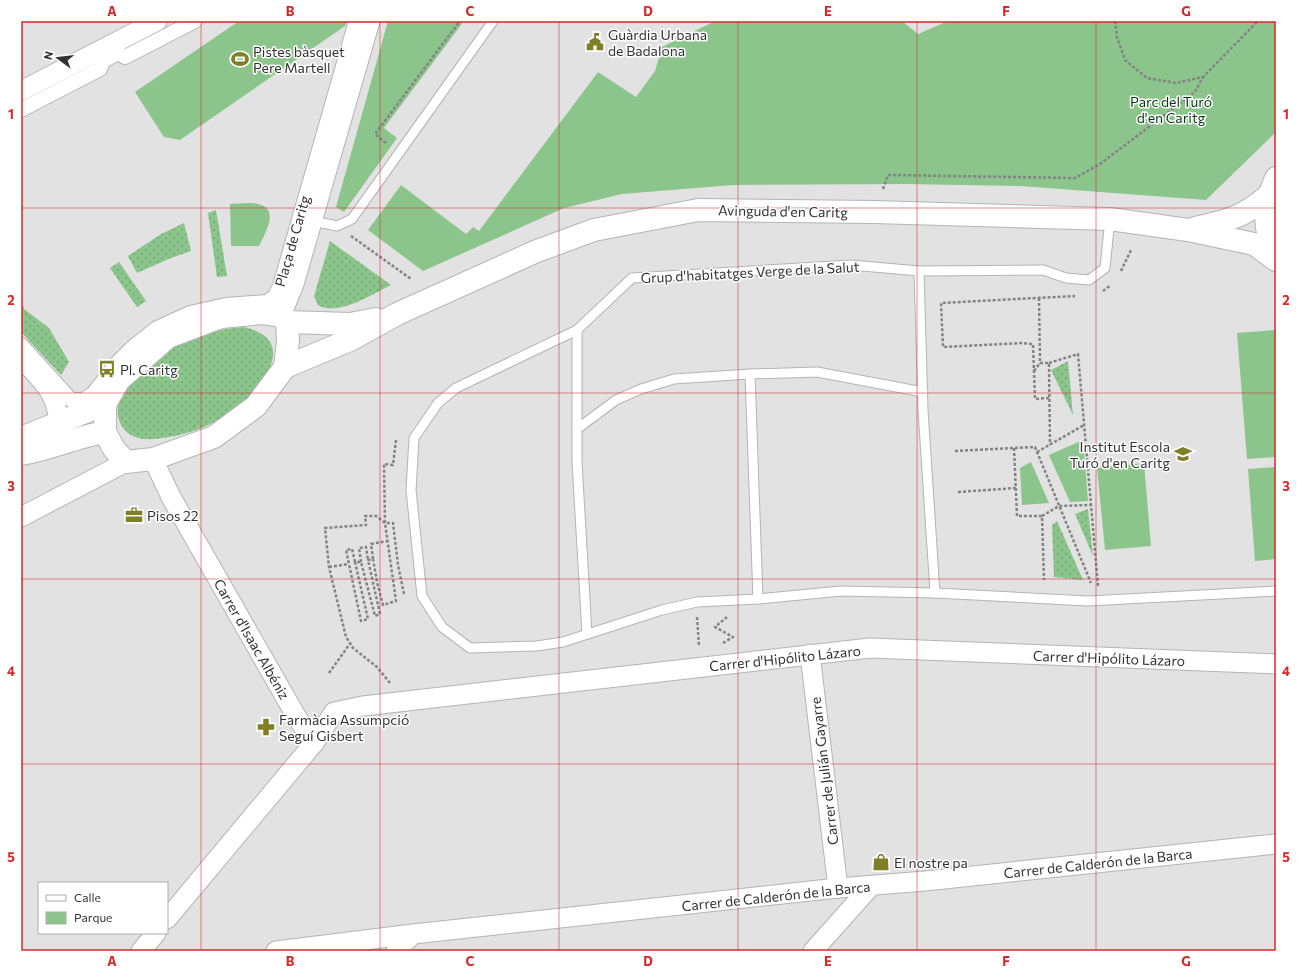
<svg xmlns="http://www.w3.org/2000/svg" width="1297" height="972" font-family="Commissioner,sans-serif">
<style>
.grass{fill:url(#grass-dots)}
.park{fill:#8bc58b}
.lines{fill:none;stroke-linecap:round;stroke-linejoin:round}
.service-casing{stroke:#b4b4b5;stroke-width:11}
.pedestrian-casing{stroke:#b4b4b5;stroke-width:16}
.minor-casing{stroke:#b4b4b5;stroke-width:21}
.tertiary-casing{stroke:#b4b4b5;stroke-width:24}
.path{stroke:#838383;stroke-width:2.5;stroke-dasharray:3 2;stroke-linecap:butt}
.service{stroke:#fff;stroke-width:9}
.pedestrian{stroke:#fff;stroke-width:14}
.minor{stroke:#fff;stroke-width:19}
.tertiary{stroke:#fff;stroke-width:22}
.grid{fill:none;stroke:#d62828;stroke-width:1;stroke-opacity:0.55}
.labels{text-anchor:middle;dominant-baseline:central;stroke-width:3;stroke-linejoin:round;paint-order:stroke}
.poi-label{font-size:14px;fill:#323232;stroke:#fff;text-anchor:start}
.park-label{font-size:14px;fill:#043a0b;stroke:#fff}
.street-label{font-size:14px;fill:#323232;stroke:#fff}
.neatline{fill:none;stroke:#d62828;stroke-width:1.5}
.grid-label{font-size:13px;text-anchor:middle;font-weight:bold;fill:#d62828}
</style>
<defs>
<pattern id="grass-dots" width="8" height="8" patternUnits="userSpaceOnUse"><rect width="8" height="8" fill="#8bc58b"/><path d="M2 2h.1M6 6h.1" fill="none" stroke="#72a172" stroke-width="1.8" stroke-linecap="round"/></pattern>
</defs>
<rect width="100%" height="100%" fill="#e2e2e3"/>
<g class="grass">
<polygon points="216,210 227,276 217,277 208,213"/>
<polygon points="184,223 191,251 171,258 137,273 128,256 161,234"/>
<path d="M 330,241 L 391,285 C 373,294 337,317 318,305 L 314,296 Z"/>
<polygon points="119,262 146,301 137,307 110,268"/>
<polygon points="24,306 24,309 49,328 69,362 61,375 21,332 21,309"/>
<path d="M 244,327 C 307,342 253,399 223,417 C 207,427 188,434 169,437 C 153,440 135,442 124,429 C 100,400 150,361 172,347 C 189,336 225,328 244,327 Z"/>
<polygon points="1068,361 1073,415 1051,370"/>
<polygon points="1088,509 1093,556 1075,514"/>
<polygon points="1057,521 1083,580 1054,577 1052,525"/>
</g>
<g class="park">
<polygon points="239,21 347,21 345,26 180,140 164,137 135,92"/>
<polygon points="388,21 464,21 384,128 397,138 344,212 336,207"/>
<polygon points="715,21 902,21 918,34 948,21 1276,21 1276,132 1206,200 1021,186 905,184 733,185 622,194 564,208 423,271 368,230 401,185 466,234 473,227 479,231 598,72 636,97 655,71 662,47"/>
<path d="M 249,203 C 282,204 268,228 259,246 L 231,246 L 230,204 Z"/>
<polygon points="1276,330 1276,457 1247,459 1237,333"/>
<polygon points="1083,440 1088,501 1070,502 1049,455"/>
<polygon points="1031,462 1049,503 1022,505 1020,468"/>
<polygon points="1144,463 1151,546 1105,550 1097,468"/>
<polygon points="1276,467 1276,559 1255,561 1248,469"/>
</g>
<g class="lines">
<g class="service-casing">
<g id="service">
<polyline points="1110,219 1105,268 1089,280 1066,278 1043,270 919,271 851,265 632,278 577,330 456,388 438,403 414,438 411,490 422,596 442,627 470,648 537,646 563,642 662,610 697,602 758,599 841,591 935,593 1088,601 1276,591"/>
<polyline points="313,221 337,226 352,219 493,21"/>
<polyline points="919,271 923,410 935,593"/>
<polyline points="577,330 577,462 587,634"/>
<polyline points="750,374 758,599"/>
<polyline points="577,429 616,400 641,389 674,379 750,374 817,372 923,392"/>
</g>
</g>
<g class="pedestrian-casing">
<g id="pedestrian">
<polyline points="21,110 100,69 103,61 118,53 125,57 195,21"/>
<polyline points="21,345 71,400 83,400 93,394 117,363 133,347 157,328 190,313 226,305 267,302 275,296 280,286 356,21"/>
</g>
</g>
<g class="minor-casing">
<g id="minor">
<polyline points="21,91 157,21"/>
<polyline points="281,316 294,284 370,21"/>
<path d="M 21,358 C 41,380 56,391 59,422"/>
<polyline points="153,459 171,497 296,716 314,743"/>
<polyline points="21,517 126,462"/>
<polyline points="810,654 838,888"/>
<polyline points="167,919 314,743 334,712 363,706 870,648 1276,664"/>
<polyline points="141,951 156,933"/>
<polyline points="276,951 413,934 838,888 925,881 1276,844"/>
<polyline points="396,951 413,934"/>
<polyline points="813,951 871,886"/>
</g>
</g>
<g class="tertiary-casing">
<g id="tertiary">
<path d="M 1276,178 C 1263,207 1263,228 1276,257"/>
<path d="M 1195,228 C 1227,221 1244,217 1269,195"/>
<polygon points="262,313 281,316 287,322 288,341 285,367 256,406 214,437 153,459 126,462 114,449 105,432 105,404 119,380 168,337 221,317"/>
<polyline points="287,322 350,324 376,319"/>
<polyline points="285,367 350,340 397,314 537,251 594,230 698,210 874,212 1110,219 1188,230 1254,244 1276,260"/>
<polyline points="21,438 105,404"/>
<path d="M 21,454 C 50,449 76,437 105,432"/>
</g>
</g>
<g class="path">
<polyline points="1115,21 1117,37 1125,60 1147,78 1176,83 1203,77 1258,21"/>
<polyline points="386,143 375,134 460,21"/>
<polyline points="883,189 888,175 1075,178 1100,164 1195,92 1203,77"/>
<polyline points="351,236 411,279"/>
<polyline points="1121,271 1131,250"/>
<polyline points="1103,291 1111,285"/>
<polyline points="1039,298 1040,363 1049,363 1050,445"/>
<polyline points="1049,363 1078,354 1098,586"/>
<polyline points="1034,371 1040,363"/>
<polyline points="1049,398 1035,399 1033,344 1022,343 943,347 941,303 1075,296"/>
<polyline points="1014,448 1017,516 1042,516 1044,580"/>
<polyline points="955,451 1035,447 1091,583"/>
<polyline points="1037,452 1084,425"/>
<polyline points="958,492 1016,488"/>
<polyline points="1042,516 1059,506 1091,505"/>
<polyline points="373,559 371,544 387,541"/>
<polyline points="355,562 352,549 346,550 361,621 368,619 355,562 361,562 375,616 380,614 368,560 373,559 377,582 383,605 396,601 385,523 384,464 393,465 396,440"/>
<polyline points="361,562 359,548 366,547 368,560"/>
<polyline points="329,567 348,564"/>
<polyline points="697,617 699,646"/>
<polyline points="723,643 733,637 715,627 727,617"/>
<polyline points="329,673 349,645"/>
<polyline points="390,683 377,667 353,648 346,637 329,567 325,528 366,525 365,516 376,516 385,523 393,523 398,565 404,594"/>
</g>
<use href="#service" class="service"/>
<use href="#pedestrian" class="pedestrian"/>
<use href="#minor" class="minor"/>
<use href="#tertiary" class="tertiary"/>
</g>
<path class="grid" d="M 201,21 L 201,951M 380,21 L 380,951M 559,21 L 559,951M 738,21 L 738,951M 917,21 L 917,951M 1096,21 L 1096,951M 21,208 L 1276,208M 21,393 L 1276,393M 21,579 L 1276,579M 21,764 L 1276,764"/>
<defs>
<g id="civic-bare" transform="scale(1.38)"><path d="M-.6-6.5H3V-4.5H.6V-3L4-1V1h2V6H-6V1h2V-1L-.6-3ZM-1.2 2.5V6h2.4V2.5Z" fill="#807e26" stroke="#fff" stroke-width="2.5" paint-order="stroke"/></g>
<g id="stadium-bare" transform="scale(1.38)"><path d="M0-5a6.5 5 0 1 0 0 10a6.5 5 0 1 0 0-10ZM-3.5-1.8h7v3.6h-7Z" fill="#807e26" stroke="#fff" stroke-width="2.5" paint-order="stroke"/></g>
<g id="bus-bare" transform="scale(1.38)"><path d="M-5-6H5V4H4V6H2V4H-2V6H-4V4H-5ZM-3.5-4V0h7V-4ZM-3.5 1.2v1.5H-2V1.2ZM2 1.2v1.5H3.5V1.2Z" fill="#807e26" stroke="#fff" stroke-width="2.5" paint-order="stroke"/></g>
<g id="school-bare" transform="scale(1.38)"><path d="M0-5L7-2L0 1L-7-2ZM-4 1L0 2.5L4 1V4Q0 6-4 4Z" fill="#807e26" stroke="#fff" stroke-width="2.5" paint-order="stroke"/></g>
<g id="office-bare" transform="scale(1.38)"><path d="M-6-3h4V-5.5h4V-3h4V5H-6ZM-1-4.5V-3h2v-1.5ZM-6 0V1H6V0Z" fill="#807e26" stroke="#fff" stroke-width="2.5" paint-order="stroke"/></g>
<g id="pharmacy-bare" transform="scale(1.38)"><path d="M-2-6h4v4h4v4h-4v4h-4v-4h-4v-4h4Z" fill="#807e26" stroke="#fff" stroke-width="2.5" paint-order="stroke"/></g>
<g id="shop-bare" transform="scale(1.38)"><path d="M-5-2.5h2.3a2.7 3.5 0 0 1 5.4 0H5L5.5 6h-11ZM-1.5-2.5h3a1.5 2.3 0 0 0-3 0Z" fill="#807e26" stroke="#fff" stroke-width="2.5" paint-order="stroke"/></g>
</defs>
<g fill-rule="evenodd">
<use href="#civic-bare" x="595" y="42"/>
<use href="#stadium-bare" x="240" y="59"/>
<use href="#bus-bare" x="107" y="369"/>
<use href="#school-bare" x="1183" y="454"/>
<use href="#office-bare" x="134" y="515"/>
<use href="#pharmacy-bare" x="266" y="727"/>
<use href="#shop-bare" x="881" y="862"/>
</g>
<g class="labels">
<g class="poi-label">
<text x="608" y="34">Guàrdia Urbana<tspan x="608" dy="16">de Badalona</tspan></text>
<text x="253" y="51">Pistes bàsquet<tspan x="253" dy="16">Pere Martell</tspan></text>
<text x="120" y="369">Pl. Caritg</text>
<text x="1170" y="446" text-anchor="end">Institut Escola<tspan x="1170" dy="16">Turó d'en Caritg</tspan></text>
<text x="147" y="515">Pisos 22</text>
<text x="279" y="719">Farmàcia Assumpció<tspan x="279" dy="16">Seguí Gisbert</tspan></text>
<text x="894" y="862">El nostre pa</text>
</g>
<g class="park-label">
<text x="1171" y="101">Parc del Turó<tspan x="1171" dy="16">d'en Caritg</tspan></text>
</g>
<g class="street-label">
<text transform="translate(783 211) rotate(1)">Avinguda d'en Caritg</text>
<text transform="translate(292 241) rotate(-74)">Plaça de Caritg</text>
<text transform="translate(750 272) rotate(-3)">Grup d'habitatges Verge de la Salut</text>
<text transform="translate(252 639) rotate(60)">Carrer d'Isaac Albéniz</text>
<text transform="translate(785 658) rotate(-6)">Carrer d'Hipólito Lázaro</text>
<text transform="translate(1109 658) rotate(2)">Carrer d'Hipólito Lázaro</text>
<text transform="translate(824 771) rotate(-97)">Carrer de Julián Gayarre</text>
<text transform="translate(1098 863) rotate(-6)">Carrer de Calderón de la Barca</text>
<text transform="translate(776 896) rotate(-6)">Carrer de Calderón de la Barca</text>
</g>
</g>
<rect width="1297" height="972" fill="none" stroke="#ffffff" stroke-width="44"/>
<rect x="38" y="882" width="130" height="52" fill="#ffffff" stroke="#adadad"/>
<rect x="46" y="895" width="20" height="6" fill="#ffffff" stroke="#adadad"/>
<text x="74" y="902" font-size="12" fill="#323232">Calle</text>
<rect x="46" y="912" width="20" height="12" fill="#8bc58b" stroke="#adadad"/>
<text x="74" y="922" font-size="12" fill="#323232">Parque</text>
<g transform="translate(58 58) rotate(285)" stroke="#ffffff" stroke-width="3" paint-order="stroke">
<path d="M0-3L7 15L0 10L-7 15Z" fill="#323232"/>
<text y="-6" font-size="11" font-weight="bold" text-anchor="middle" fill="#323232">N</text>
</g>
<rect x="22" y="22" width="1253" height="928" class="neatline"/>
<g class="grid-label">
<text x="112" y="16">A</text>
<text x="290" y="16">B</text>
<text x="470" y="16">C</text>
<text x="648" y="16">D</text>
<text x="828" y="16">E</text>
<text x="1006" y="16">F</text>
<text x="1186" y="16">G</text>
<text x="11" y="119">1</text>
<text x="1286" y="119">1</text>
<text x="11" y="305">2</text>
<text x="1286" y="305">2</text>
<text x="11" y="491">3</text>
<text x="1286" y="491">3</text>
<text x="11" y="676">4</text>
<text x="1286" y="676">4</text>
<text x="11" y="862">5</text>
<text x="1286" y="862">5</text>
<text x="112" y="966">A</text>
<text x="290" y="966">B</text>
<text x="470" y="966">C</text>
<text x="648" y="966">D</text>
<text x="828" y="966">E</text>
<text x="1006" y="966">F</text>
<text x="1186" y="966">G</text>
</g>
</svg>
